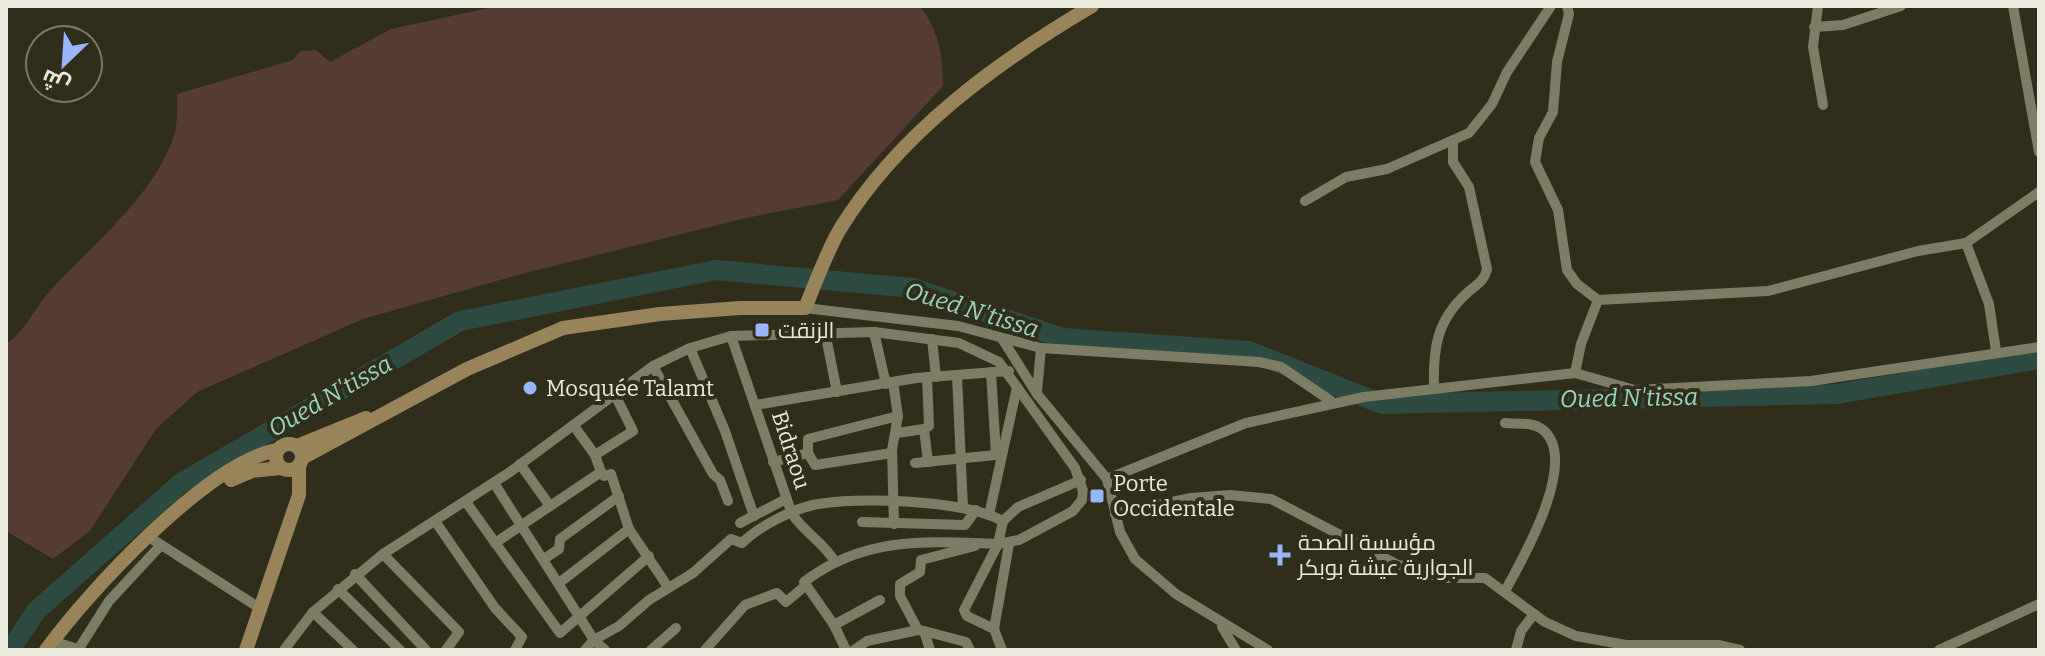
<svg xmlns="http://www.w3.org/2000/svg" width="2045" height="656" font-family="Bitter,Cairo,serif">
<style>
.green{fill:#563c32}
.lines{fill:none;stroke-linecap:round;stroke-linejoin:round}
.river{stroke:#2d4b41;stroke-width:20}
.minor{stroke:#7d7c65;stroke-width:10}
.secondary{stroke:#988458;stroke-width:14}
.poi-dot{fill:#99b5fd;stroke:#302e1a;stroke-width:3}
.labels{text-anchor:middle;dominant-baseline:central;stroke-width:8;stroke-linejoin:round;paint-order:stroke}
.poi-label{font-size:22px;fill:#e9e9dc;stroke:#302e1a;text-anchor:start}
.street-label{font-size:22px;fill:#e9e9dc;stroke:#302e1a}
.water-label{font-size:24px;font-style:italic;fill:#98d6bf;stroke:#302e1a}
</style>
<rect width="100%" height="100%" fill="#302e1a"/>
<path class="green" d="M 498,6 L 920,6 C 939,31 943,55 943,86 L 838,200 L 746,218 L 521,274 L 363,319 L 197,392 L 156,429 L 90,531 L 53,559 L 6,531 L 6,344 C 24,333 34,309 48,293 C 91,245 152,199 174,136 C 178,124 177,107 177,94 L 293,60 L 300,51 L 316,50 L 330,62 L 391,29 Z"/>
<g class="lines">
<polyline class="river" points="10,650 36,611 181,483 460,321 716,270 913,288 1063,338 1249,351 1382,404 1837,394 2039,359"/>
<g class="minor">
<polyline points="1567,6 1569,14 1557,62 1553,112 1539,138 1535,162 1558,210 1567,270 1577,284 1598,300 1768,291 1918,251 1966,243"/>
<polyline points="1818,6 1813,47 1823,105"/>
<polyline points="2013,6 2039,152"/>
<polyline points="1814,27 1843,25 1901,6"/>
<polyline points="1305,201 1346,177 1387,169 1469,133 1492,104 1507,72 1551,6"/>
<polyline points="805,308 958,326 1041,348 1259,362 1281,367 1331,401"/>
<polyline points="825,332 837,392"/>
<polyline points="874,332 886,384"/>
<path d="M 731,336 L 792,514 C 805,533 826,545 835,562"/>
<polyline points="932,339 936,377"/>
<polyline points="1003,340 1037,394 1107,479 1120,532 1135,559 1176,594 1268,650"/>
<polyline points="690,348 725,431 754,516"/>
<polyline points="1996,351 1989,304 1966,243 2039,192"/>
<polyline points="653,366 713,474 720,480 728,501"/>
<polyline points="1575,373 1581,344 1598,300"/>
<polyline points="957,375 963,508"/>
<polyline points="927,377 929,426 924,429 928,462"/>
<polyline points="893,382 898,416 892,450 894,524"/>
<path d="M 1434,388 C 1433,349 1436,321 1467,293 C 1476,285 1484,282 1487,269 L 1469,187 L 1453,162 L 1453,143"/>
<polyline points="1037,392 1041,348"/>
<polyline points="755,405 916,378 1009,371"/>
<path d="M 1505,423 C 1517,424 1532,422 1542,429 C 1581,459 1522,560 1505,591"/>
<polyline points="574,426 595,455 601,472"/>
<polyline points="897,433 924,429"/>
<polyline points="892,453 815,465 808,453 808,439 898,416"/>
<polyline points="595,455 633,431 614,393"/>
<polyline points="773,462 808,453"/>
<polyline points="915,463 996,455 991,372"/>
<polyline points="520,464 550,506"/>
<polyline points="1107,479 1246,423 1364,397 1575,373 1635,390 1811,381 2039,347"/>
<polyline points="494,483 594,640 605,650"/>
<polyline points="466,502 560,633 649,556"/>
<polyline points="1115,514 1191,498 1230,495 1271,499 1396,564 1443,578 1485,578 1545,622 1576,636 1626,645 1718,645 1740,650"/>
<polyline points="989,515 1017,387"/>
<polyline points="435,521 495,608 522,637 515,650"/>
<polyline points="862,522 965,525 976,510"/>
<polyline points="740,523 786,499"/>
<polyline points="149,537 258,607"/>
<polyline points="495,543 601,472 604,476 611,474 629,529 668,587"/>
<polyline points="383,554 459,632 446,650"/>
<polyline points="544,559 559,549 560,539 619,496"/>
<polyline points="355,574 426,650"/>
<polyline points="559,583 629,529"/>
<polyline points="338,589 400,650"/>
<polyline points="313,612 353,650"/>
<polyline points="834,625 880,600"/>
<polyline points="1222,627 1236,650"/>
<polyline points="924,631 966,642 970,650"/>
<polyline points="52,641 81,650"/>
<polyline points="78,650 109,601 161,545"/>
<polyline points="284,650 313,612 383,554 510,472 653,366 690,348 731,336 874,332 959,343 999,362 1075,468 1083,491 1082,500 1073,511 1019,540 998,544 1003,521"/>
<path d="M 585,650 L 594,640 L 619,626 L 649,600 L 693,573 L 731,539 L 742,543 C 758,527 791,510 813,505 C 857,496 963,500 1003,521 L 1018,507 L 1081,480"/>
<polyline points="651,650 676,628"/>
<polyline points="705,650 745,605 777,593 786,602 805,586"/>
<path d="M 846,650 L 834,625 L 804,582 C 864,536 926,541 998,544 L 964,610 L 967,616 L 994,629"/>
<polyline points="854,650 867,641 918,630"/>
<polyline points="930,650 924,631 918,630 900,596 900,584 920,572 921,560 975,546"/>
<polyline points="1002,650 994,629 1009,544"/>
<polyline points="1516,650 1521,631 1534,614"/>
<polyline points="1939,650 2039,604"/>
</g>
<g class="secondary">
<circle cx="289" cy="457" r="13"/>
<polyline points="297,446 366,418"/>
<path d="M 302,458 L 467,369 L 563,328 L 660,314 L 740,308 L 805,308 C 816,282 826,253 840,229 C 899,133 997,62 1092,6"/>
<polyline points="231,480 252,471 281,468"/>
<path d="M 46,650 C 88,592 207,463 277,450"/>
<polyline points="246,650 299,495 299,466"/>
</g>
</g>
<g class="poi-dot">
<rect x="754" y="322" width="16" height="16" rx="4"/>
<circle cx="530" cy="388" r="8"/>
<rect x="1089" y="488" width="16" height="16" rx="4"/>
<path d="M1276 543h8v8h8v8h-8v8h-8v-8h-8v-8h8z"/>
</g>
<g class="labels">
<g class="poi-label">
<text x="778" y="330">الزنقت</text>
<text x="546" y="388">Mosquée Talamt</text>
<text x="1113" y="483">Porte<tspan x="1113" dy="25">Occidentale</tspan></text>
<text x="1298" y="542">مؤسسة الصحة<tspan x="1298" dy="25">الجوارية عيشة بوبكر</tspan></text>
</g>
<g class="street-label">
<text transform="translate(791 450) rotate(72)">Bidraou</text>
</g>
<g class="water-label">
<text transform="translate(972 310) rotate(17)">Oued N'tissa</text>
<text transform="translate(330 396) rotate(-30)">Oued N'tissa</text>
<text transform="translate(1629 398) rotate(-1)">Oued N'tissa</text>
</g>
</g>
<rect width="2045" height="656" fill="none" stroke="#e9e9dc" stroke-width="16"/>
<g transform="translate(64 64) rotate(205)"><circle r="38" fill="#302e1a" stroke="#7a7968" stroke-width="2"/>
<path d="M0-6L14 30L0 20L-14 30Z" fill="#99b5fd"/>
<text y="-12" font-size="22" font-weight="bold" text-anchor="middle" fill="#e9e9dc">ش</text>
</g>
</svg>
